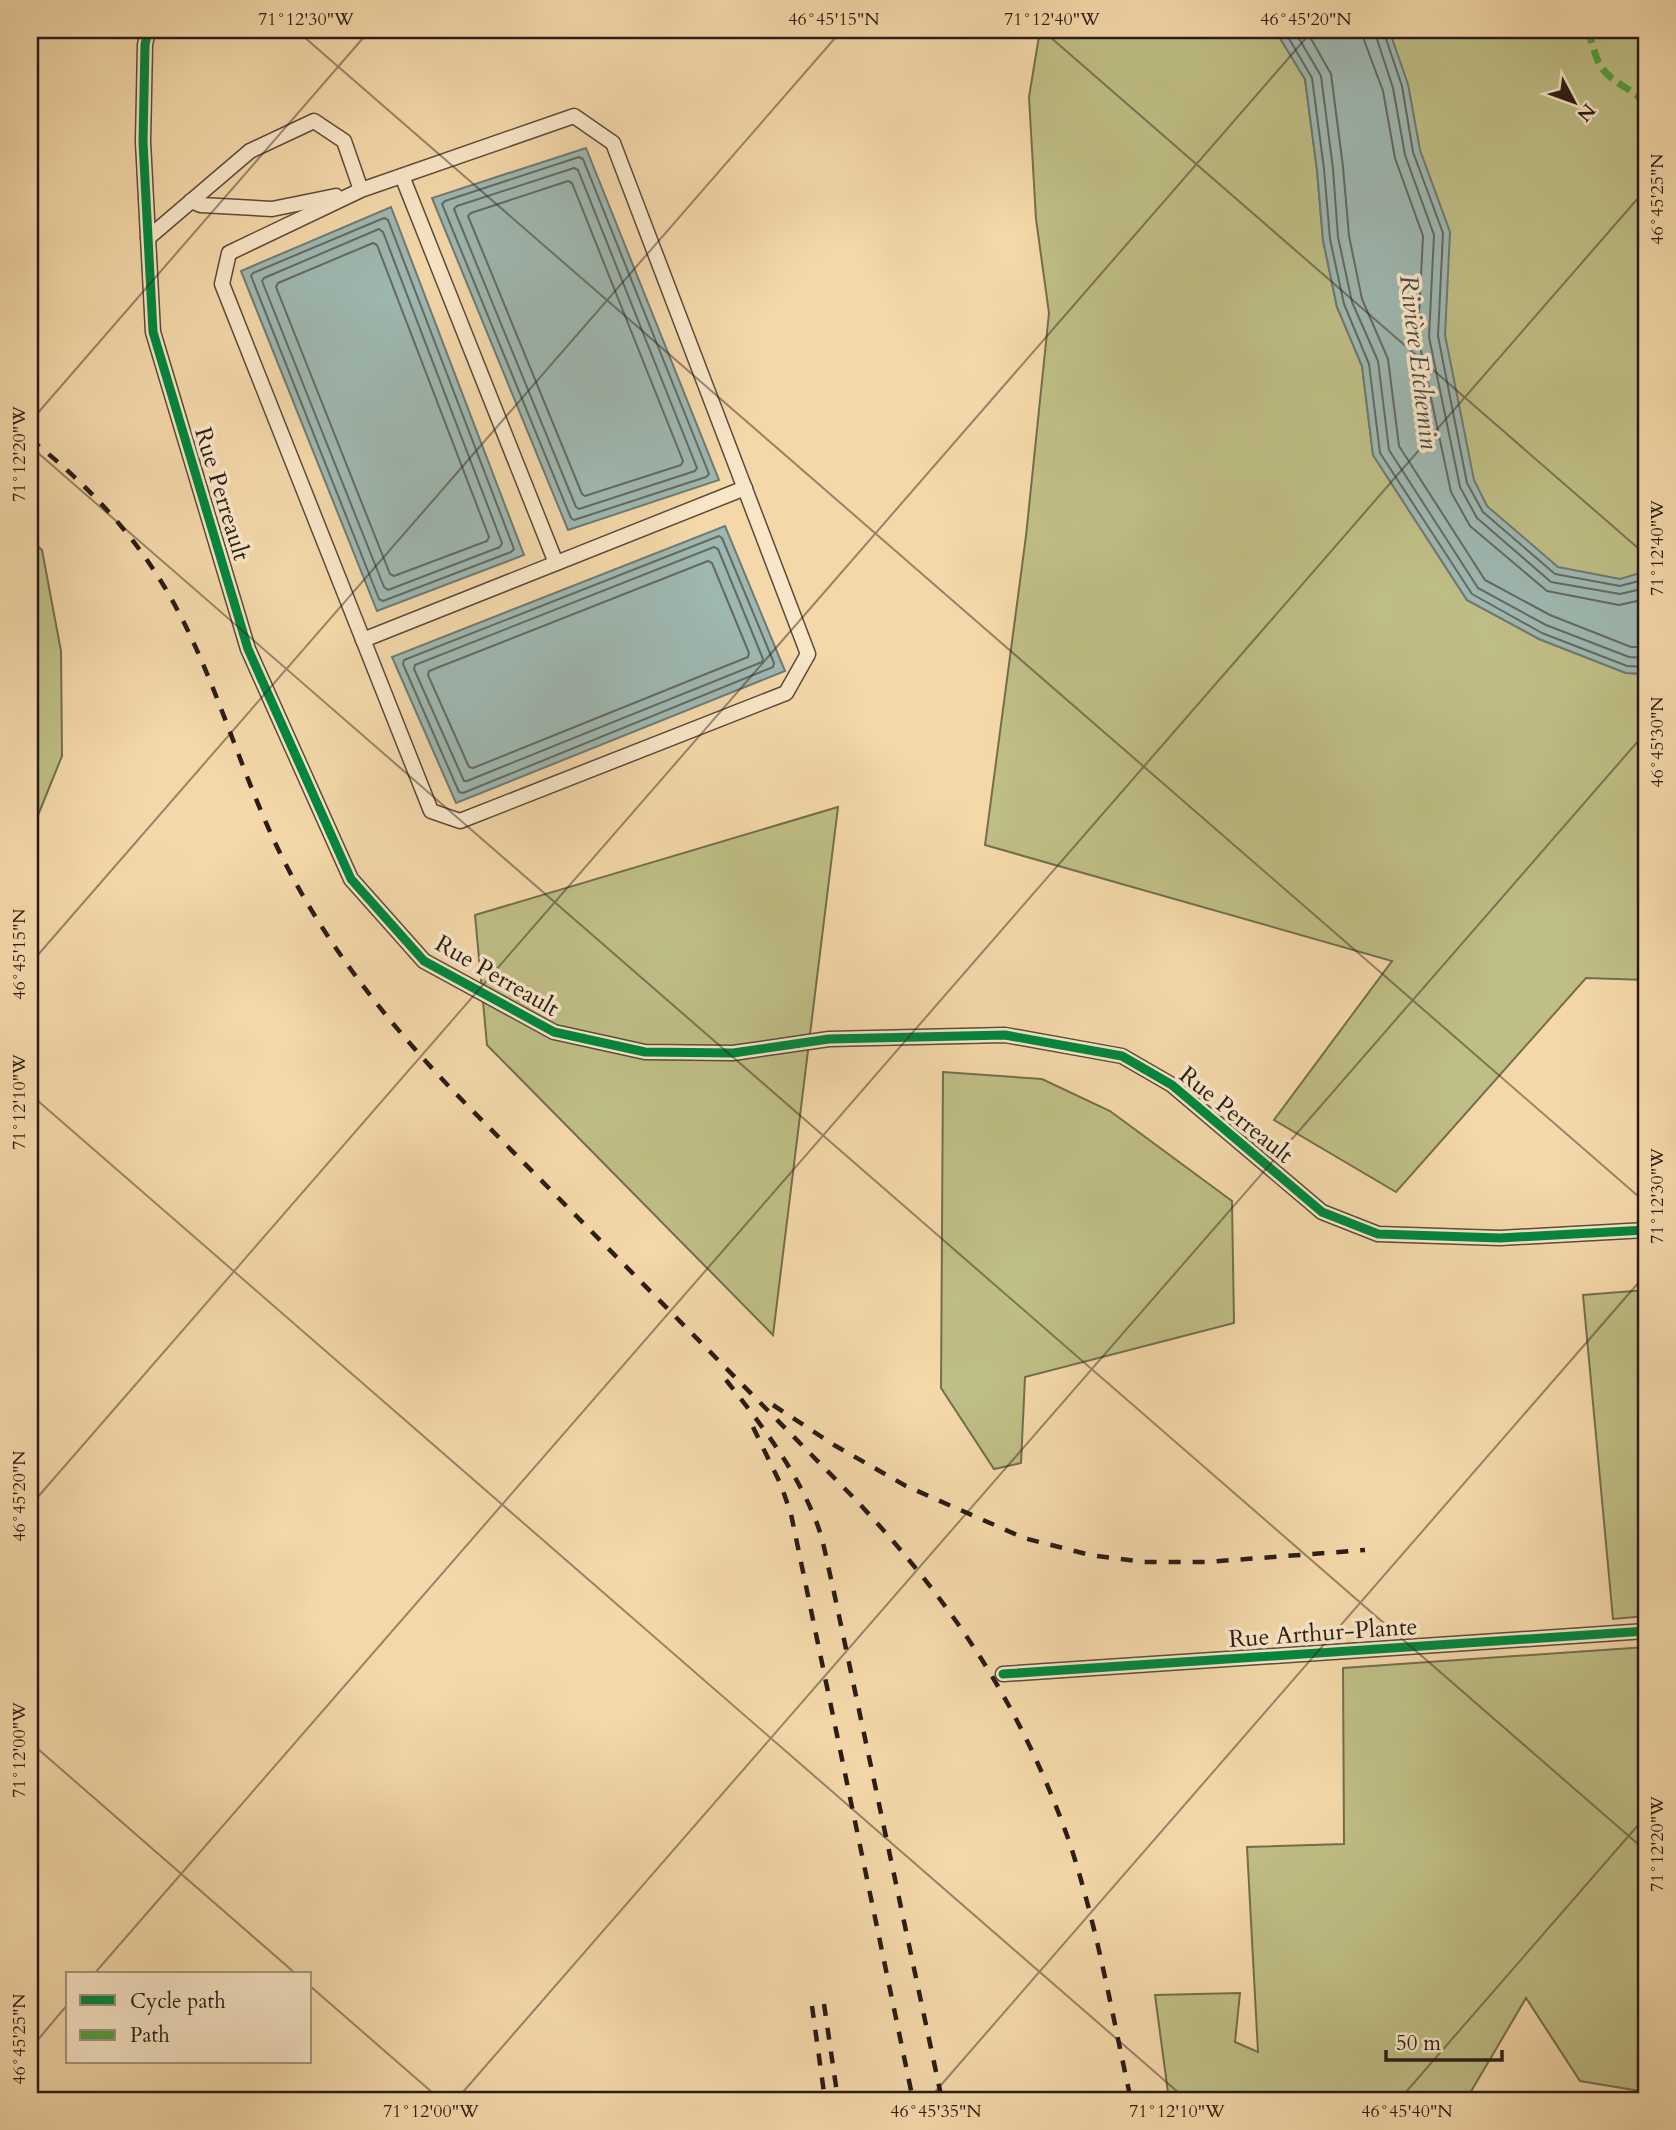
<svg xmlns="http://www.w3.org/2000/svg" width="1676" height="2130" font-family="Cardo,serif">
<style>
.green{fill:#bfbe86;stroke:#756d4e;stroke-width:2}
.water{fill:#9eb8b1;stroke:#707a73;stroke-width:2}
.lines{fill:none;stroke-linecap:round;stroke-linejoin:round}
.shore{stroke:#646a63;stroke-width:2}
.street-casing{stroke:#5d4b3a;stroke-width:17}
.street{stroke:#f8e6c8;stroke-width:14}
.rail{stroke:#2b1c15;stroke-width:4.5;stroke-dasharray:12 12;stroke-linecap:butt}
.quiet{stroke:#51a140;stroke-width:7;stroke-dasharray:14 7;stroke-linecap:butt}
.cycleway-casing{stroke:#f8e6c8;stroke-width:13}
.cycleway{stroke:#00873e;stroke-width:9}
.ticks{fill:none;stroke:#2b1c15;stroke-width:2;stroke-opacity:0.45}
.labels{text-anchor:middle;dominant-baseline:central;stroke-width:7;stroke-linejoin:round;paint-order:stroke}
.street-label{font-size:24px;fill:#2b1c15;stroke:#f8e6c8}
.water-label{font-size:26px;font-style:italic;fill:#4e4b44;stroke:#f8e6c8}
.neatline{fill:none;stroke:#2b1c15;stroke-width:2.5}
.ticks-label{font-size:18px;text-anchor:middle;fill:#2b1c15}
</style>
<rect width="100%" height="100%" fill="#f4d8aa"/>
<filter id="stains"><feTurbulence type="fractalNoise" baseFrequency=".00286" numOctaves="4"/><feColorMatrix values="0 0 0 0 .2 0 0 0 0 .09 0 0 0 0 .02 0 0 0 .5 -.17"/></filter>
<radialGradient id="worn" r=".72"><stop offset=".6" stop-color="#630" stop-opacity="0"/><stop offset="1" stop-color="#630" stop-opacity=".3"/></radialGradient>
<g class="green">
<polygon points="1040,30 1275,30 1305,79 1317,170 1323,240 1337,307 1362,366 1373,455 1467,600 1539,639 1626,673 1646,674 1646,980 1586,978 1396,1192 1274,1120 1392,961 985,845 1026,536 1049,313 1036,219 1029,97"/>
<polygon points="1324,30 1646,30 1646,612 1505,578"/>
<polygon points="30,539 42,550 61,651 62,756 30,835"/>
<polygon points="838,807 773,1335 487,1045 475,915"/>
<polygon points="943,1072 1042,1079 1110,1111 1232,1201 1234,1323 1025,1377 1021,1463 994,1469 941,1388"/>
<polygon points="1646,1290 1646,1616 1613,1619 1583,1295"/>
<polygon points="1646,1647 1646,2092 1580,2081 1526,1998 1466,2100 1169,2100 1155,1995 1240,1993 1235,2042 1258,2052 1247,1847 1344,1844 1343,1668"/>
</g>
<g class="water">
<polygon points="1275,30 1389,30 1408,84 1420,150 1450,232 1445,335 1474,480 1487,506 1558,567 1620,579 1646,571 1646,674 1626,673 1539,639 1467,600 1373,455 1362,366 1337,307 1323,240 1317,170 1305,79"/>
<polygon points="586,148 719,480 568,530 432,198"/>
<polygon points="391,207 524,555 377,611 241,271"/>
<polygon points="725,526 785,671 456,803 392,657"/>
</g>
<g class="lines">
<g class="shore">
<polyline points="1284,30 1312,78 1324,169 1330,239 1344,304 1369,364 1380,453 1472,594 1542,633 1627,666 1646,667"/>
<polyline points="1294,30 1321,76 1333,169 1338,237 1352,302 1378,361 1389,450 1478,588 1546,625 1629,657 1646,658"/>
<polyline points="1306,30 1331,74 1343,167 1349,236 1362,299 1388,359 1399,446 1485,580 1550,615 1631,647 1646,647"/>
<polyline points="1363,30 1364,40 1383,91 1395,158 1423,236 1418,337 1451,492 1470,526 1547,591 1619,605 1646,599"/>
<polyline points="1374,30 1393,88 1405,155 1434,235 1429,337 1460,487 1477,518 1551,582 1620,594 1646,588"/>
<polyline points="1383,30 1402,86 1413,152 1443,233 1438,336 1467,483 1483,512 1555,574 1620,586 1646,579"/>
<polygon points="579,157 583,159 709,474 706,477 574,520 571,518 442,204 445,201"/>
<polygon points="574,168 578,170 697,468 695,471 579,509 576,507 454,209 457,206"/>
<polygon points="568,181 572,183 683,461 681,465 585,496 582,494 468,216 471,213"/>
<polygon points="384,218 388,220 514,549 511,552 383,601 379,599 251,276 253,273"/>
<polygon points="379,229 383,232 502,543 500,547 388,590 384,587 262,281 264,278"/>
<polygon points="373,243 377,245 489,537 487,541 394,576 390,574 276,287 278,283"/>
<polygon points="719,536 722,538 774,663 773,667 463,793 459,792 403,664 404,660"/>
<polygon points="714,547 718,549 763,659 762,662 467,781 464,781 414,669 415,665"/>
<polygon points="708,561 712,563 749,653 748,657 473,768 469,767 428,675 429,671"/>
</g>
<g class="street-casing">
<g id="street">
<polyline points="148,30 145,45 143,142 153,332 248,649 351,879 424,961 554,1032 645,1052 733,1053 829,1039 1005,1035 1122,1056 1172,1085 1322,1212 1378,1234 1500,1238 1646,1230"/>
<polyline points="402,176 556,563"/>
<polyline points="191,201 201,205 272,209 336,196"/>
<polyline points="148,238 250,151 314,121 344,141 361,190 574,116 613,143 808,654 786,693 460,821 431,811 222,284 229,253 361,190"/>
<polyline points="363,640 745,488"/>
<polyline points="1003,1674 1646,1631"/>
</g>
</g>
<use href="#street" class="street"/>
<g class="rail">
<path d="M 30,439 C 90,486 142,542 178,611 C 219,689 242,776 281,855 C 328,949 392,1028 464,1102 L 853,1497 C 953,1603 1020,1703 1069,1841 C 1097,1925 1112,2014 1131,2100"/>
<path d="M 726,1380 C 761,1424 795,1468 816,1521 C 824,1541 827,1563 832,1583 L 942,2100"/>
<polyline points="773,1405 834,1445 906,1486 1024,1538 1090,1555 1144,1562 1207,1562 1365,1550"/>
<polyline points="753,1427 781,1485 791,1514 913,2100"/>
<polyline points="824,2004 838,2100"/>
<polyline points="812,2006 825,2100"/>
</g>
<path class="quiet" d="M 1587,30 C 1593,42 1594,57 1602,68 C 1613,84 1634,89 1646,104"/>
<g class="cycleway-casing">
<g id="cycleway">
<polyline points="148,30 145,45 143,142 153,332 248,649 351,879 424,961 554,1032 645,1052 733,1053 829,1039 1005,1035 1122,1056 1172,1085 1322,1212 1378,1234 1500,1238 1646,1230"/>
<polyline points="1003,1674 1646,1631"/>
</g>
</g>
<use href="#cycleway" class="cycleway"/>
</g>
<path class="ticks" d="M 296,30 L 1646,1203M 1042,30 L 1646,555M 30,422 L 370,30M 30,446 L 1646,1851M 30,964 L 842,30M 30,1094 L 1187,2100M 30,1506 L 1313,30M 30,1742 L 296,1974M 94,1974 L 1646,189M 310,1986 L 441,2100M 30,2049 L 68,2004M 456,2100 L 1646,732M 928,2100 L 1646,1274M 1399,2100 L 1646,1816"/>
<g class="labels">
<g class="street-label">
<text transform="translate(222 494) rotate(73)">Rue Perreault</text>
<text transform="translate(497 976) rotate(30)">Rue Perreault</text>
<text transform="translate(1236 1115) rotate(39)">Rue Perreault</text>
<text transform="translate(1323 1633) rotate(-4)">Rue Arthur-Plante</text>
</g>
<g class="water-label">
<text transform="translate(1419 362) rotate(83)">Rivière Etchemin</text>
</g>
</g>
<rect width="1676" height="2130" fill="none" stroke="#f4d8aa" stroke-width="77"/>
<rect x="66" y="1972" width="245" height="91" fill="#f8e6c8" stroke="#a69580" stroke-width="2"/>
<rect x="80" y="1995" width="35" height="10" fill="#00873e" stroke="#a69580" stroke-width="2"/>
<text x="130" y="2008" font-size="21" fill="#2b1c15">Cycle path</text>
<rect x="80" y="2030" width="35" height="10" fill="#51a140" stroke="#a69580" stroke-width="2"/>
<text x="130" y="2042" font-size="21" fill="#2b1c15">Path</text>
<g transform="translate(1574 102) rotate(131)" stroke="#f8e6c8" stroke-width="5" paint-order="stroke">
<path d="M0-5L12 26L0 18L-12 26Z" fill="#2b1c15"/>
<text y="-10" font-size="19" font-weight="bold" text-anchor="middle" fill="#2b1c15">N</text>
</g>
<path d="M1386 2050v10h116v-10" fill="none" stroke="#2b1c15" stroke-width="3.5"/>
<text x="1396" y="2050" font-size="21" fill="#2b1c15" stroke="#f8e6c8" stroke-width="5" paint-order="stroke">50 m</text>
<rect x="38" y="38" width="1600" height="2054" class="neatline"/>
<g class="ticks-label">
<text x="306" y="25">71°12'30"W</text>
<text x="834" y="25">46°45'15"N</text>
<text x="1052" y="25">71°12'40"W</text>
<text x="1306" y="25">46°45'20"N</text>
<text transform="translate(1657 199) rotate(-90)" y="6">46°45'25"N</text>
<text transform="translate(19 454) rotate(-90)" y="6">71°12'20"W</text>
<text transform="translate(1657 548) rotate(-90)" y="6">71°12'40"W</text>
<text transform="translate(1657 742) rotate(-90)" y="6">46°45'30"N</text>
<text transform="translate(19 954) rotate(-90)" y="6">46°45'15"N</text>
<text transform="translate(19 1102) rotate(-90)" y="6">71°12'10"W</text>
<text transform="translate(1657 1196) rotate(-90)" y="6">71°12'30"W</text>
<text transform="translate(19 1496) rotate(-90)" y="6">46°45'20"N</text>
<text transform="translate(19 1750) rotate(-90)" y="6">71°12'00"W</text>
<text transform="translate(1657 1844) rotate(-90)" y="6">71°12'20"W</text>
<text transform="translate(19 2039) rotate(-90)" y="6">46°45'25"N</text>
<text x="431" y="2117">71°12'00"W</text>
<text x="936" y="2117">46°45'35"N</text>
<text x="1177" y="2117">71°12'10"W</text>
<text x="1407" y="2117">46°45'40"N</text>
</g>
<rect width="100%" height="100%" filter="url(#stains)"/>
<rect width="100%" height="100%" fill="url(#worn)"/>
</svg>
